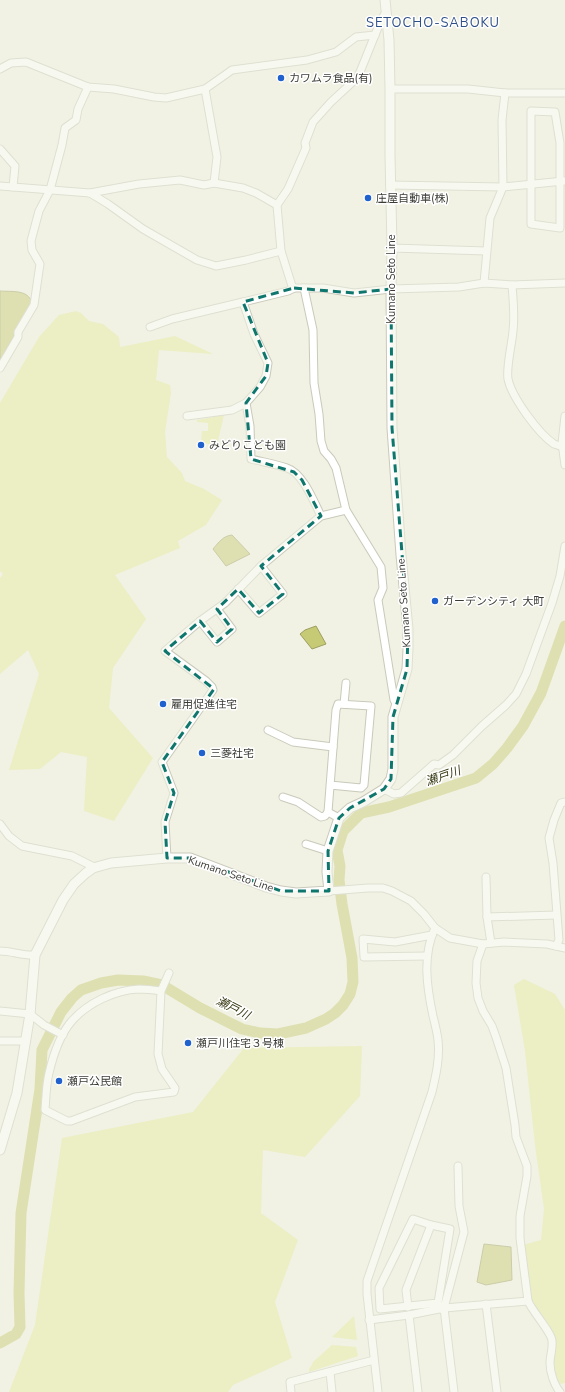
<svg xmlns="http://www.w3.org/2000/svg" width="565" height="1392" font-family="'Nunito Sans','Noto Sans JP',sans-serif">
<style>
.green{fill:#e6e99e}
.water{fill:#c7ca74;stroke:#9d9f61}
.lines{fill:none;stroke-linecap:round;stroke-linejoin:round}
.river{stroke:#c7ca74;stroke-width:11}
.minor-casing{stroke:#c9cabb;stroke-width:9}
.major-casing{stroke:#c9cabb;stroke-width:11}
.minor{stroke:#fff;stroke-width:7}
.major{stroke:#fff;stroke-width:9}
.marked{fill:none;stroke:#0f766e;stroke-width:3;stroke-dasharray:8 5;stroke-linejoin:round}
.poi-dot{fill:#2061cd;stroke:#fff;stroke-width:1.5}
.labels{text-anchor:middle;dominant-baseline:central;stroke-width:3;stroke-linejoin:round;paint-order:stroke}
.poi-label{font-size:11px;fill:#3b3c36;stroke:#fff;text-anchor:start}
.street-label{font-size:11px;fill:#3b3c36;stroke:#fff}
.water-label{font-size:12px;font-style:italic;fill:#383913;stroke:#fff}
.quarter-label{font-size:13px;letter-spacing:1px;fill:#2f4f87;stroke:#fff}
</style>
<rect width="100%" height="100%" fill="#f1f2e3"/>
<g class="green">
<polygon points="76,311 81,313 89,321 103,324 119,337 120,347 175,336 213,354 159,350 156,380 170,385 171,393 165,432 167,457 182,473 185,481 204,489 222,500 206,525 178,541 180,548 115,575 146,619 113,668 109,708 153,758 114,821 84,811 87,757 61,752 40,769 9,770 39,674 28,650 0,674 0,578 3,574 0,571 0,403 39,337 59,315"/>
<polygon points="224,415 217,445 201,443 202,431 208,431 208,423 197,422 197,420"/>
<polygon points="524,979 555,994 565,1010 565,1383 560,1384 551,1366 551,1335 525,1291 523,1245 541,1240 544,1209 535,1145 525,1051 514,985"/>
<polygon points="362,1046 360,1096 305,1157 263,1150 261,1213 298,1240 275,1302 292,1358 233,1385 228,1392 9,1392 35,1325 62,1138 193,1112 244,1048"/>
<polygon points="354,1316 357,1340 332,1337"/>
<polygon points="332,1345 356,1347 358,1356 309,1372 309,1369 312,1365 313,1362"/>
</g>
<g class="water">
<path d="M 0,291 C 12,292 28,289 32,303 L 0,361 Z"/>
<path d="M 232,535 L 250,554 L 226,566 L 213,549 C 219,542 223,536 232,535 Z"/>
<polygon points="316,626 326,644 312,649 300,634 305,630"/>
<polygon points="484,1244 511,1247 512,1280 486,1285 477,1282"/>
</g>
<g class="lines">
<polyline class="river" points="0,1343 16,1334 20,1327 19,1293 21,1213 40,1089 42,1050 61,1012 72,998 81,990 101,983 118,980 143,981 162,985 200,1008 242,1029 260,1033 278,1034 306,1028 326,1019 335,1013 343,1005 350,994 353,982 352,958 342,904 339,880 340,866 337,850 343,831 361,813 389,807 476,778 493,764 507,748 523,726 541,693 565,626"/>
<g class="minor-casing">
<g id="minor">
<polyline points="386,12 381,20 358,77 331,102 313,122 305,143 306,148 288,189 277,205 281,251 292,286 294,288 323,288 354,293 391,289 459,287 484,283 512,285 565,283"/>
<polyline points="0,69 11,63 26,62 88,87 114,89 154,97 166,98 205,89 232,70 307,60 336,52 356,37 375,35"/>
<polyline points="205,89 217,157 214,183"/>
<polyline points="390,89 468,89 505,93 565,93"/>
<polygon points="531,111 555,112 560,143 560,228 531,224"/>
<polyline points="0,149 15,166 13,187"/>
<polyline points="390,185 503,187 564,181"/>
<polyline points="0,186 90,193 108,204 143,229 197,260 216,266 246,260 281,251"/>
<polyline points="90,193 139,184 180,180 204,185 214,183 243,188 256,193 277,205"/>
<polyline points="392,248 486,251"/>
<polyline points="484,283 490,218 503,187 502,120 505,93"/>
<path d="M 512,285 C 513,300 515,315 513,331 C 512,344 506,367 508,379 C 512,398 539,434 554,444 C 557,445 560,446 563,447"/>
<polyline points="304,288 313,330 314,383 319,414 321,441 324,451 331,459 336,468 346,510 381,567 383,588 378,600 394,700 397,705"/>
<polyline points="150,327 172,319 243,302"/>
<polyline points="0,368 18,337 18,332 34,305 40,264 32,250 31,241 39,211 50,190 62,145 65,128 76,120 78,109 88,87"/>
<polyline points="246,403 260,387 266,376 268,363 254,334 243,302 288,291 294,288"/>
<path d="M 187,416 L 232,410 L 246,403 L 250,426 L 251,459 C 263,462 276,464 287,468 C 303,473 314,502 321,516"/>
<polyline points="565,416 562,443 565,465"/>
<polyline points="238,589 259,613 283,594 261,566"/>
<polyline points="200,621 217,642 232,629 217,609"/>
<polyline points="344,704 346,683"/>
<polyline points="268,730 293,742 333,747"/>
<polyline points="330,785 361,788 364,785 371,706 338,704 336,710 328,812 339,818"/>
<polyline points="384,789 394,794 401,793 434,764 439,765 453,755 482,726 506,705 516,694 526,674 552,603 560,576 565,546"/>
<polyline points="283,797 298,802 321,817 325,816 328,812"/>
<polyline points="0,824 9,836 22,846 72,856 92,866 93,868"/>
<polyline points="306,844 328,851"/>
<polyline points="167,858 165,822 174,793 162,762 213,690 212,687 206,681 165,651 200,621 225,603 261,566 321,516 346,510"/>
<polyline points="486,877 487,917 491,943"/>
<polyline points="329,891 368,888 383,888 392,891 411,901 424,914 435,928 450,938 483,944 504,942 547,944 565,948"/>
<polyline points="487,917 556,915"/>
<polyline points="556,946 559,940 553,863 549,838 554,820 561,803 565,802"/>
<path d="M 0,951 C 12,951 23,956 35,955"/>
<polyline points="427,956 364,957 363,939 395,942 432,935"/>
<path d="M 161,991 C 154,990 146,989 139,989 C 115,990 87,1003 71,1022 C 60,1035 53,1056 49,1073 C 46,1085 46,1098 45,1110 L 67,1121 L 71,1121 L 135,1097 L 174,1092 L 175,1088 L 162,1069 L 158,1054 L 161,991 L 169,973"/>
<polyline points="0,1011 30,1014 44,1025 63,1035"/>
<polyline points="0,1041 26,1041"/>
<path d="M 528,1301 C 532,1311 552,1333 552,1341 C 553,1348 550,1356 550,1363 C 550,1372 554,1385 560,1392"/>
<polyline points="438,1303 380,1309 379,1288 413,1219 431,1225 450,1229 438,1303 441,1309"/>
<polyline points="486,1304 497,1392"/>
<polyline points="408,1307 406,1290 431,1225"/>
<polyline points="409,1315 418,1392"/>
<polyline points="369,1320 409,1315 444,1308 528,1301 520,1238 520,1216 527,1176 527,1166 516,1137 515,1125 506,1068 496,1037 492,1026 483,1011 478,998 476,983 477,961 483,944"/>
<polyline points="330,1372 332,1392"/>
<polyline points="291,1392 290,1382 374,1360"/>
<path d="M 378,1392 L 367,1294 L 367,1281 L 432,1092 C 436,1075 440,1058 438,1040 C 437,1032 435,1024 433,1016 C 427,988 422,956 435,928"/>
<polyline points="454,1392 444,1308 464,1232 459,1206 458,1166"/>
</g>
</g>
<g class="major-casing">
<polyline id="major" points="0,1150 17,1093 30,1014 35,955 63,900 74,884 86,873 93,868 111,863 167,858 190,858 266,887 281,891 296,893 329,891 327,872 328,851 339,818 350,808 363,802 384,789 391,779 393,769 393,717 407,669 408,649 408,629 401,555 392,428 391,289 392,248 390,155 390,89 389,40 385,0"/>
</g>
<use href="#minor" class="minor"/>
<use href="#major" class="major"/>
</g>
<path d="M0 0H565V1392H0ZM 294,288 L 354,293 L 391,289 L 392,428 L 408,629 L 407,669 L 393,717 L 391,779 L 384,789 L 350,808 L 339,818 L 328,851 L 329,891 L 281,891 L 190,858 L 167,858 L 165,822 L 174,793 L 162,762 L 214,689 L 165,651 L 200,621 L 217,642 L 232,629 L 217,609 L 238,589 L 259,613 L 283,594 L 261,566 L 321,516 L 302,480 L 294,472 L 251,459 L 246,403 L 266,376 L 268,363 L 243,302 Z" fill="#f1f2e3" fill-opacity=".55" fill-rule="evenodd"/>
<path class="marked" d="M 294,288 L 354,293 L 391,289 L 392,428 L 408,629 L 407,669 L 393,717 L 391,779 L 384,789 L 350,808 L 339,818 L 328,851 L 329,891 L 281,891 L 190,858 L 167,858 L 165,822 L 174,793 L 162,762 L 214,689 L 165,651 L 200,621 L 217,642 L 232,629 L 217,609 L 238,589 L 259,613 L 283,594 L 261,566 L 321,516 L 302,480 L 294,472 L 251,459 L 246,403 L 266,376 L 268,363 L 243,302 Z"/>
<g class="poi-dot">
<circle cx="281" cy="78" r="4"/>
<circle cx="368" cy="198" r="4"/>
<circle cx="201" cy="445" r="4"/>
<circle cx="435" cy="601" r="4"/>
<circle cx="163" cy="704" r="4"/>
<circle cx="202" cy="753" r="4"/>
<circle cx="188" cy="1043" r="4"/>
<circle cx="59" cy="1081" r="4"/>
</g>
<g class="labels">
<g class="poi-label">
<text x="289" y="78">カワムラ食品(有)</text>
<text x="376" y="198">庄屋自動車(株)</text>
<text x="209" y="445">みどりこども園</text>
<text x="443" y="601">ガーデンシティ 大町</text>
<text x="171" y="704">雇用促進住宅</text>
<text x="210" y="753">三菱社宅</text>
<text x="196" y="1043">瀬戸川住宅３号棟</text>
<text x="67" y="1081">瀬戸公民館</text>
</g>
<g class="street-label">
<text transform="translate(391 279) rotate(-90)">Kumano Seto Line</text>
<text transform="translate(404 603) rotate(-94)">Kumano Seto Line</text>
<text transform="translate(231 874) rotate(19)">Kumano Seto Line</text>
</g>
<g class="water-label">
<text transform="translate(443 776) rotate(-19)">瀬戸川</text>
<text transform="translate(233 1008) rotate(27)">瀬戸川</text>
</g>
<g class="quarter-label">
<text x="433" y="23">SETOCHO-SABOKU</text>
</g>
</g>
</svg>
